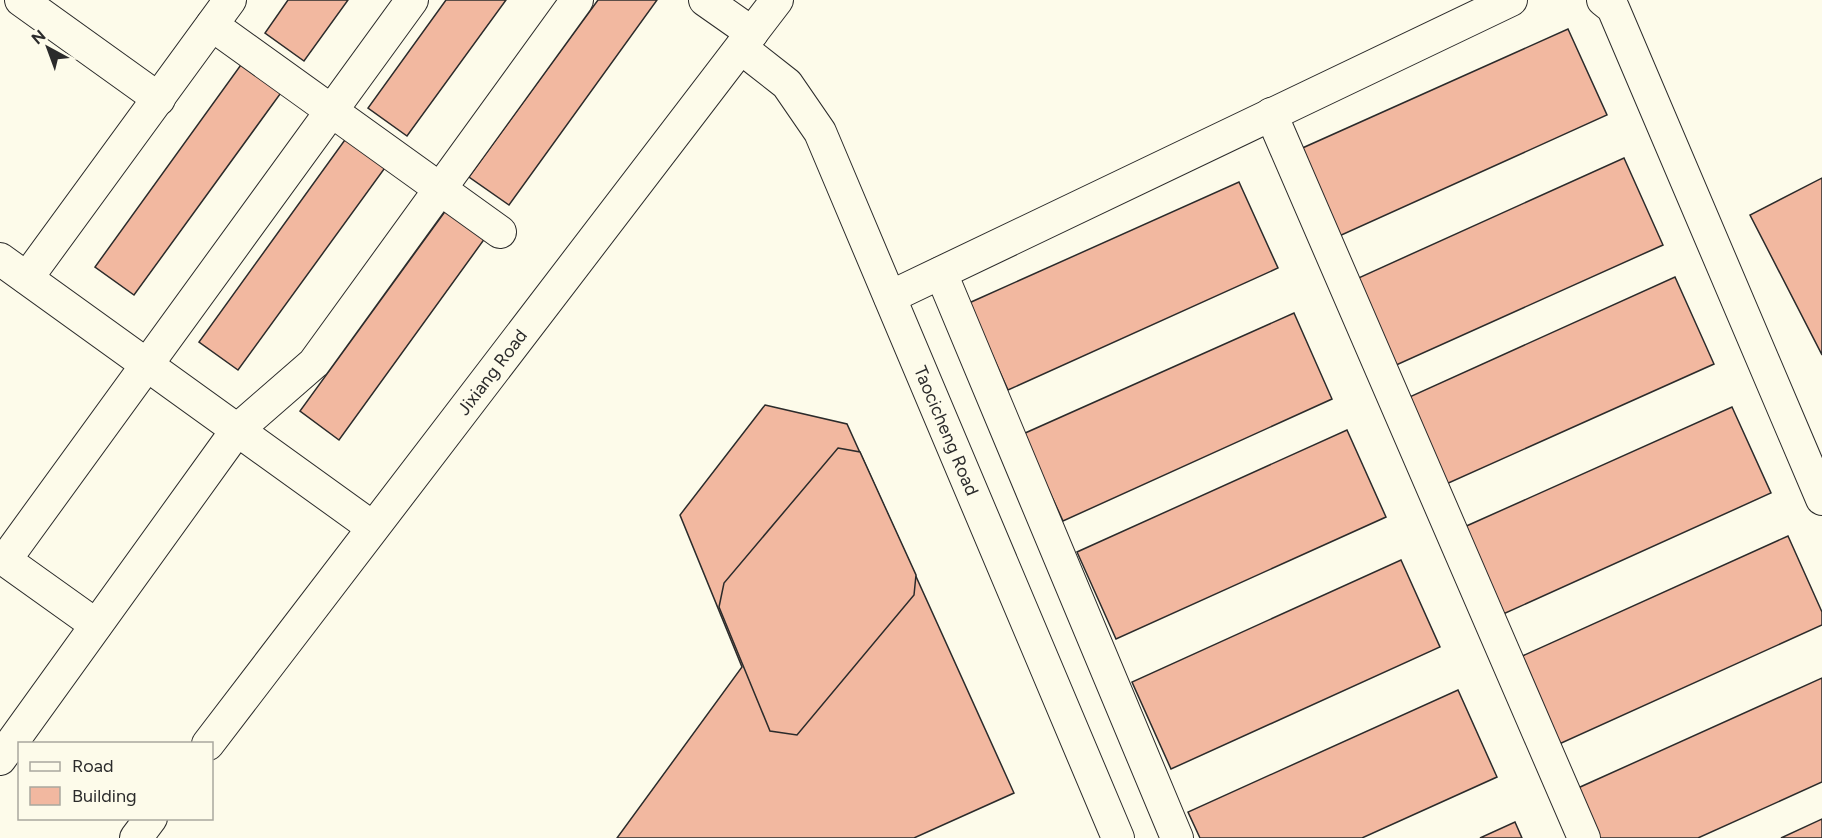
<svg xmlns="http://www.w3.org/2000/svg" width="1822" height="838" font-family="Figtree,sans-serif">
<style>
.building{fill:#f2b8a0;stroke:#2b2b2b;stroke-width:1.5}
.lines{fill:none;stroke-linecap:round;stroke-linejoin:round}
.minor-casing{stroke:#2b2b2b;stroke-width:34}
.minor{stroke:#fdfbea;stroke-width:32}
.labels{text-anchor:middle;dominant-baseline:central;stroke-width:4.5;stroke-linejoin:round;paint-order:stroke}
.street-label{font-size:18px;fill:#2b2b2b;stroke:#fdfbea}
</style>
<rect width="100%" height="100%" fill="#fdfbea"/>
<g class="building">
<polygon points="288,0 348,0 304,61 265,33"/>
<polygon points="446,0 506,0 407,136 368,108"/>
<polygon points="598,0 657,0 509,205 469,177"/>
<polygon points="1568,29 1607,115 1337,237 1298,150"/>
<polygon points="243,62 283,90 134,295 95,267"/>
<polygon points="347,137 387,165 238,370 199,342"/>
<polygon points="1624,158 1663,245 1394,366 1354,280"/>
<polygon points="1822,178 1822,355 1750,215"/>
<polygon points="1239,182 1278,268 1008,390 969,303"/>
<polygon points="449,206 488,234 339,440 300,411"/>
<polygon points="1675,277 1714,364 1444,485 1405,399"/>
<polygon points="1294,313 1332,399 1063,521 1023,434"/>
<polygon points="765,405 847,424 1014,793 914,838 617,838 742,667 680,515"/>
<polygon points="1732,407 1771,493 1501,615 1462,528"/>
<polygon points="1347,430 1386,517 1116,639 1077,552"/>
<polygon points="838,448 860,452 916,575 914,595 797,735 770,731 719,607 724,583"/>
<polygon points="1788,536 1822,612 1822,625 1557,745 1518,658"/>
<polygon points="1401,560 1440,647 1171,769 1132,682"/>
<polygon points="1822,678 1822,782 1698,838 1600,838 1578,788"/>
<polygon points="1458,690 1497,777 1362,838 1200,838 1188,812"/>
<polygon points="1822,819 1822,838 1781,838"/>
<polygon points="1515,822 1522,838 1480,838"/>
</g>
<g class="lines">
<g class="minor-casing">
<g id="minor">
<polyline points="21,0 159,99"/>
<polyline points="705,0 752,33"/>
<polyline points="1603,0 1613,8 1822,499"/>
<polyline points="212,25 500,232"/>
<path id="s1" d="M 741,48 L 787,84 L 820,132 L 1118,838"/>
<polyline points="1271,114 1584,838"/>
<polyline points="0,259 372,527"/>
<polyline points="941,273 1177,838"/>
<polyline points="27,278 230,0"/>
<polyline points="890,297 1511,0"/>
<polyline points="96,625 5,560 412,0"/>
<path id="s2" d="M 208,744 L 777,0"/>
<polyline points="0,759 237,430 314,363 577,0"/>
<polyline points="136,838 151,818"/>
</g>
</g>
<use href="#minor" class="minor"/>
</g>
<g class="labels">
<g class="street-label">
<text stroke="none"><textPath href="#s2" startOffset="468">Jixiang Road</textPath></text>
<text stroke="none"><textPath href="#s1" startOffset="441">Taocicheng Road</textPath></text>
</g>
</g>
<rect x="18" y="742" width="195" height="78" fill="#fdfbea" stroke="#a9a89e" stroke-width="1.5"/>
<rect x="30" y="762" width="30" height="9" fill="#fdfbea" stroke="#a9a89e" stroke-width="1.5"/>
<text x="72" y="772" font-size="18" fill="#2b2b2b">Road</text>
<rect x="30" y="787" width="30" height="18" fill="#f2b8a0" stroke="#a9a89e" stroke-width="1.5"/>
<text x="72" y="802" font-size="18" fill="#2b2b2b">Building</text>
<g transform="translate(48 48) rotate(319)" stroke="#fdfbea" stroke-width="4.5" paint-order="stroke">
<path d="M0-4.5L10 22L0 15L-10 22Z" fill="#2b2b2b"/>
<text y="-9" font-size="16" font-weight="bold" text-anchor="middle" fill="#2b2b2b">N</text>
</g>
</svg>
